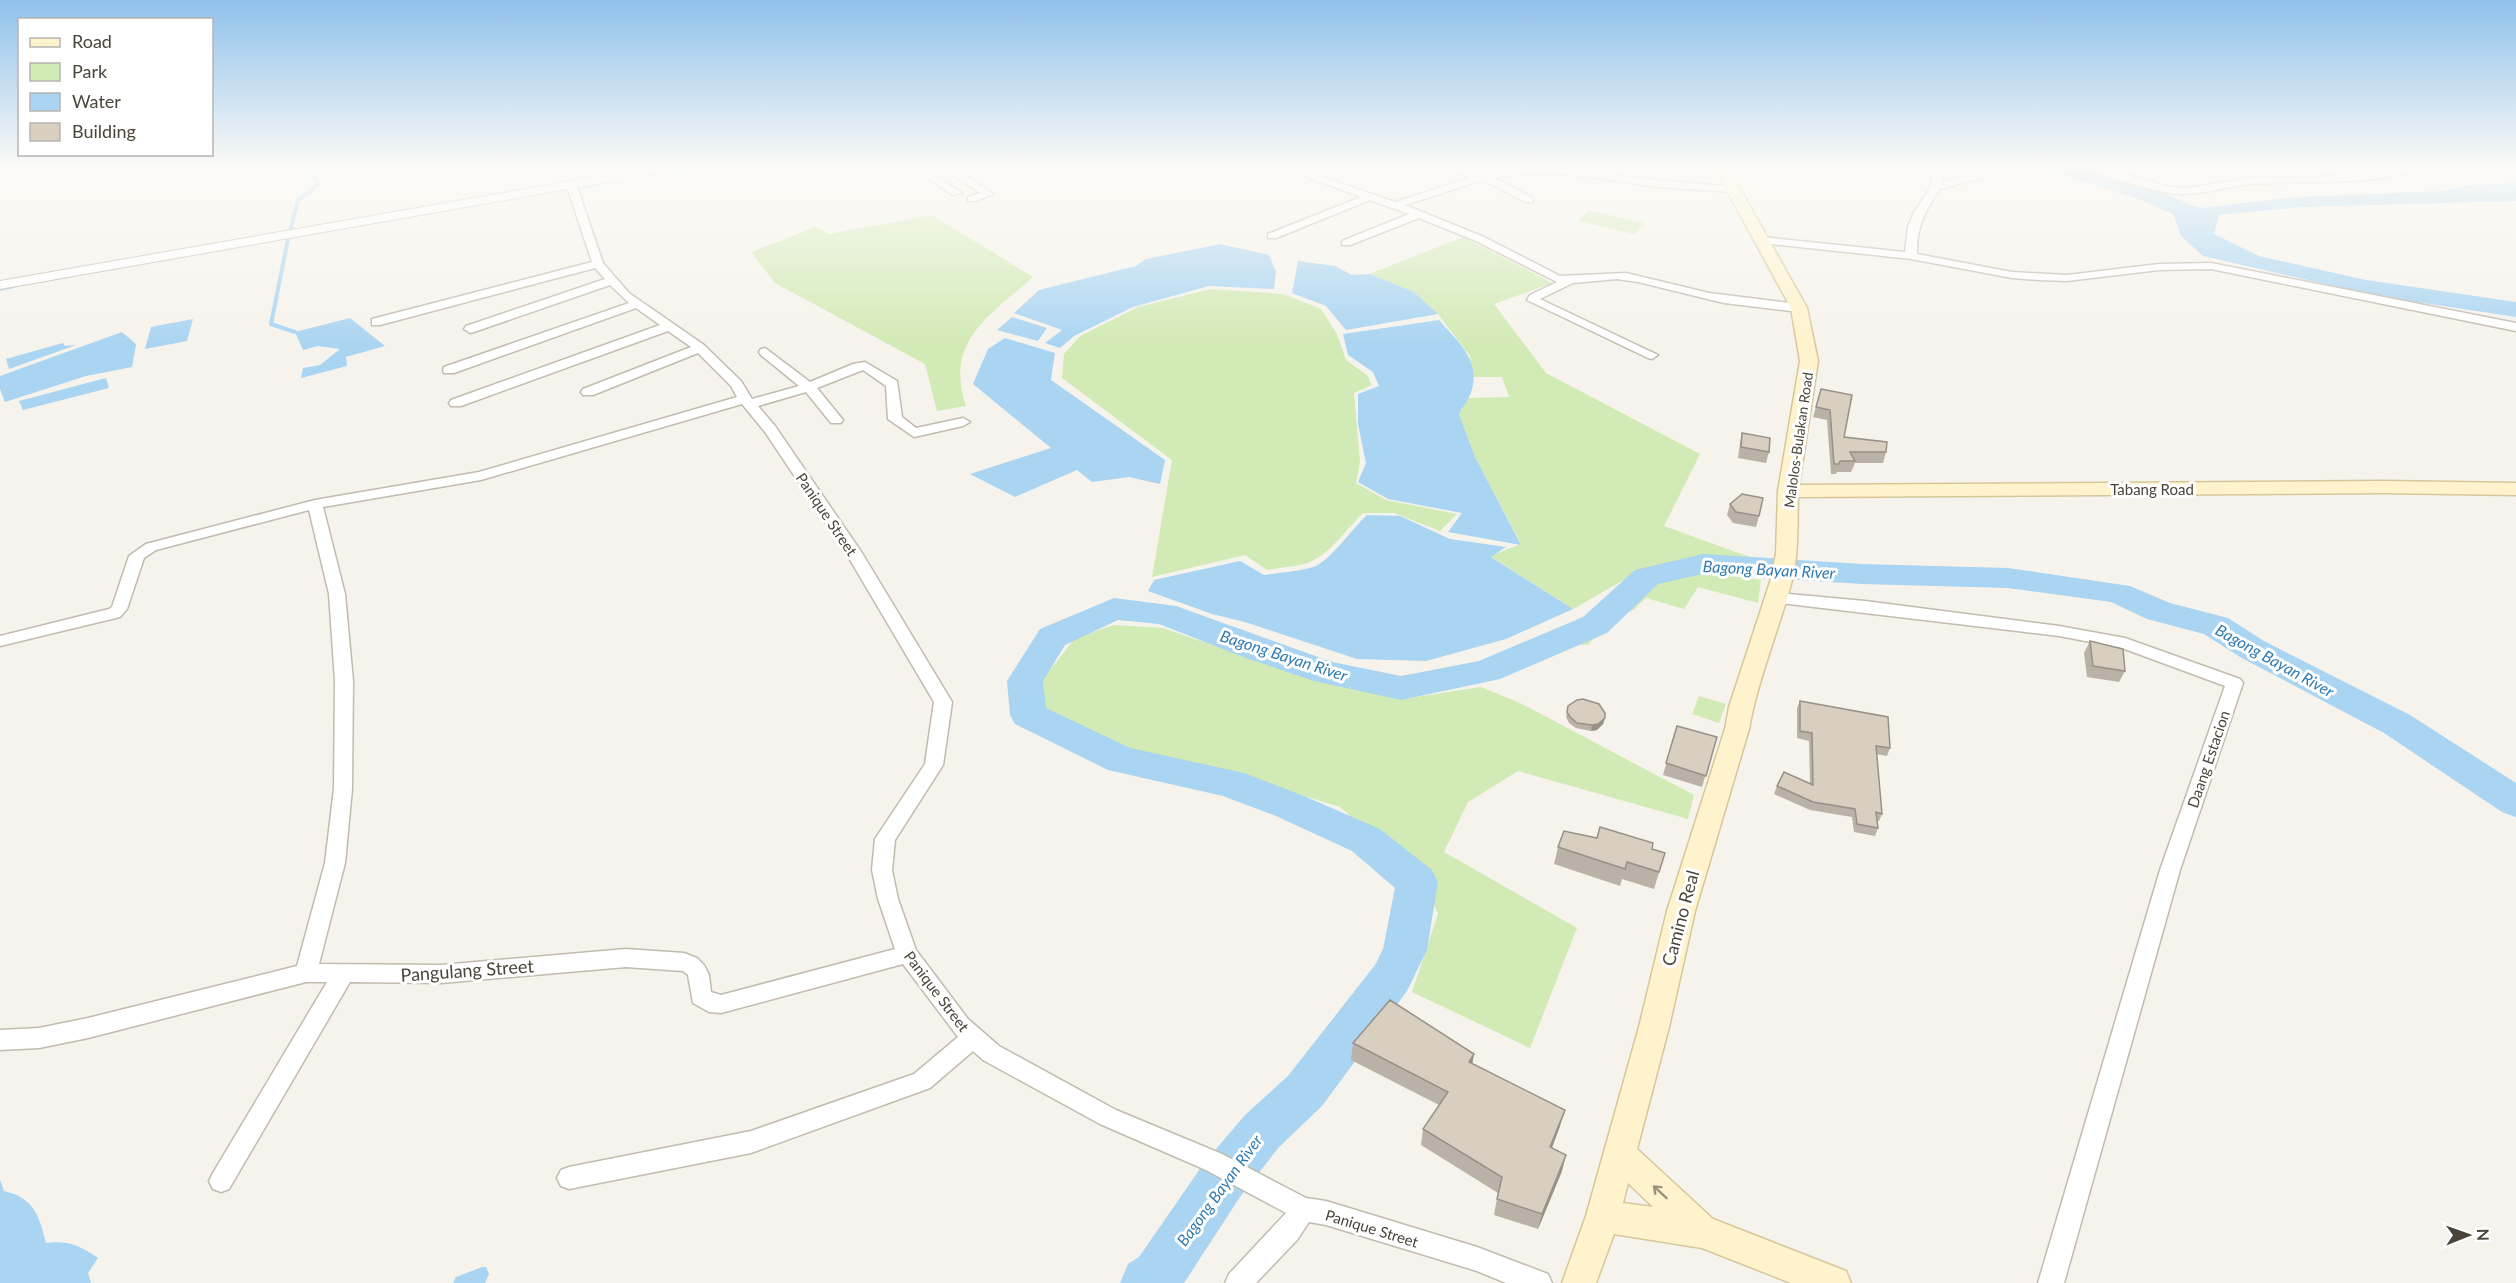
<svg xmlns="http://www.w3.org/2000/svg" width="2516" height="1283" font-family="Lato,sans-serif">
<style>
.green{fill:#d2eab5}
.water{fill:#a9d4f2}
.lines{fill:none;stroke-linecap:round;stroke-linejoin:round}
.stream{stroke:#a9d4f2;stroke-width:4}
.river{fill:#a9d4f2;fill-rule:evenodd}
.minor-casing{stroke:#c2bbae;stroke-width:3}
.tertiary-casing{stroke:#c2bbae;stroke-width:2}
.secondary-casing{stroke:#d6c79b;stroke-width:3}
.minor{fill:#fff;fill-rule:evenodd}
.tertiary{fill:#fff;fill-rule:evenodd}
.secondary{fill:#fff3cd;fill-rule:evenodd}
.wall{fill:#bab2a6}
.shaded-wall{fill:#979187}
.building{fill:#d8cfc1;stroke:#979187;stroke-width:1.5}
.oneway{stroke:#9c937c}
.labels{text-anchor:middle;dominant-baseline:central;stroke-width:6;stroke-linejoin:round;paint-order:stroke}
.far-street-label{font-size:14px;fill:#4b4439;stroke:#fff}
.street-label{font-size:15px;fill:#4b4439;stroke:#fff}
.water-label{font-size:16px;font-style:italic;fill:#2e7ab2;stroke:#fff}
.near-street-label{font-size:18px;fill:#4b4439;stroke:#fff}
</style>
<rect width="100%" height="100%" fill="#f6f3ec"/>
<g class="green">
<polygon points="1588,210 1639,222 1644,223 1634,234 1578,221"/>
<path d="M 932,215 L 1033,277 C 990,316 944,340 966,406 L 937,411 L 925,364 L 775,283 L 751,252 L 816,227 L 829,234 Z"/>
<polygon points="1463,237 1552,283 1494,304 1546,373 1700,454 1664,526 1755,559 1693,562 1636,573 1573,609 1490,556 1521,544 1475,457 1459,414 1468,398 1509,397 1502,377 1473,377 1470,356 1438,314 1414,292 1370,274"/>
<path d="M 1211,289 L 1283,294 L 1321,309 L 1336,332 L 1346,360 L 1367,375 L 1372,385 L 1354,393 L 1360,462 L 1356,483 L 1386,500 L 1457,514 L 1440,531 L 1394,513 L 1363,513 C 1347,528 1334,549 1314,560 C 1302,567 1281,567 1267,570 L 1245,555 L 1152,577 L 1172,460 L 1062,378 L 1064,354 L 1080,336 L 1138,307 Z"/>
<polygon points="1700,570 1761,580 1758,603 1698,587 1684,609 1646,598 1632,611 1616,614 1588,645 1567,644 1591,631 1652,580"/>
<polygon points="1114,625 1163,628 1281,669 1403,699 1481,687 1520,703 1694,795 1688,819 1518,771 1468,802 1444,852 1577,928 1530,1048 1412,992 1438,914 1423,879 1340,807 1255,781 1132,757 1044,714 1038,685 1075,638"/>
<polygon points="1699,696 1726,704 1719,723 1692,714"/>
</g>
<g class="water">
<polygon points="2045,167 2070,167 2089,172 2092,170 2201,208 2297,197 2443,191 2468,185 2516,183 2516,201 2302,207 2219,215 2214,234 2259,256 2366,280 2516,302 2516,317 2377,296 2203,256 2181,236 2171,207 2161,199 2056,167"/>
<polygon points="1220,244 1269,255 1276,271 1274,289 1209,286 1133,307 1074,336 1060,348 1045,343 1062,330 1014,313 1039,290 1136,266 1146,259"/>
<polygon points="1298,261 1335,266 1352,275 1370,274 1414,292 1438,314 1346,330 1326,306 1292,293"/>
<polygon points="1012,317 1047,328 1038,341 997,330"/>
<polygon points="350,318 385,346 346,357 347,366 301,378 303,368 320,365 340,349 318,346 303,350 295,332"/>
<polygon points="193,319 187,341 145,349 151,327"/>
<path d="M 1439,320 C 1457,341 1480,359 1472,389 C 1470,398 1463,406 1459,414 L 1475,457 L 1521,545 L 1448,532 L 1462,513 L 1388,499 L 1358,482 L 1366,463 L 1358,424 L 1358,394 L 1379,386 L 1373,372 L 1348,355 L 1343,334 Z"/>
<polygon points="122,332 136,344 132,367 86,376 5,402 0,389 0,376"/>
<polygon points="1005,338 1055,353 1051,380 1165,460 1160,484 1129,477 1092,482 1077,470 1015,497 970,474 1051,448 973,384 988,349"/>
<polygon points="63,343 65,346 76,345 9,369 6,359"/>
<polygon points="106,378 109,388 23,410 19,401"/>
<path d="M 1367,515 L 1400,516 L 1450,539 L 1506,547 L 1491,557 L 1573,609 L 1506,639 L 1426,661 L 1357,659 L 1245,622 L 1212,614 L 1148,591 L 1154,580 L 1240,561 L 1264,575 C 1278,573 1304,571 1316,566 C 1333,557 1352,529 1367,515 Z"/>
<path d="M 0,1180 L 4,1191 C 34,1198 39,1215 46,1243 C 68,1240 81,1246 98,1258 L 88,1273 L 91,1283 L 0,1283 Z"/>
<polygon points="482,1267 486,1267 489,1274 485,1283 453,1283 456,1277"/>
</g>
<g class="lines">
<g class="stream">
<polyline points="665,172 688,167"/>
<polyline points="578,187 599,184"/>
<polyline points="290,231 298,200 318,185 310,167"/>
<polyline points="288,239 271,324 295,332"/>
<polyline points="0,289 14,286"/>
</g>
<g class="river">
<path d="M 2047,167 L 2078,167 L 2167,194 L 2207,213 L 2210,218 L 2207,223 C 2193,226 2181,218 2168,212 C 2131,194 2089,184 2050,171 Z"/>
<polygon points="1703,554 1862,564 2008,568 2130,586 2170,603 2228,618 2264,641 2410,715 2516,783 2516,817 2502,812 2384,733 2240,657 2204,634 2147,619 2111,602 2008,588 1862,584 1703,574 1658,584 1607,633 1500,679 1401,700 1314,681 1243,657 1159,624 1118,620 1065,645 1043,681 1046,708 1130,748 1244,773 1304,796 1380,829 1432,870 1438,882 1427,950 1407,991 1322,1106 1279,1147 1240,1197 1184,1283 1120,1283 1128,1264 1139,1257 1204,1163 1245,1115 1288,1076 1375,965 1383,949 1395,888 1352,851 1276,816 1223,796 1108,770 1015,724 1010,715 1007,681 1040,629 1114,598 1176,606 1332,662 1401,676 1479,661 1583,617 1635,570"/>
</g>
<g class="minor-casing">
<g id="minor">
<polygon points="911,167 923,167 962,193 953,195"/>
<polygon points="942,167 953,167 993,194 976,201 968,201 968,197 980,193"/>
<path d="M 1281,167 L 1295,167 L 1395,202 L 1469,178 L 1448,167 L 1461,167 L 1480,175 L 1529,167 L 1555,167 L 1655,180 L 1739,187 L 1739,191 L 1735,192 C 1707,190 1679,189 1651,186 C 1596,178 1550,168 1494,178 L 1533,198 L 1533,202 L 1525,202 L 1483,180 L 1405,205 L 1484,237 L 1560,276 L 1626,273 L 1709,293 L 1799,304 L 1805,308 L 1799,312 L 1724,303 L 1638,282 L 1617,279 L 1573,283 L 1540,299 L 1658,355 L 1652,359 L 1648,358 L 1527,300 L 1530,295 L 1557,282 L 1476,241 L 1419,218 L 1350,245 L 1342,245 L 1342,241 L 1409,214 L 1370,200 L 1276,238 L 1268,238 L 1268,234 L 1361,197 Z"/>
<path d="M 1933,167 L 1943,167 L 1942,182 C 1957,178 1987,166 2000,167 L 1986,177 L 1940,189 C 1925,210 1916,228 1917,254 L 2012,272 L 2067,275 L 2159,264 L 2211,263 L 2516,323 L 2516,331 L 2211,269 L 2159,270 L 2067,281 L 2039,280 L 2012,278 L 1911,259 L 1762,243 L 1757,240 L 1762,237 L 1905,252 L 1908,227 L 1914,212 L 1931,187 Z"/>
<path d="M 2083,167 L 2098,167 L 2170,187 L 2188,188 L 2249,178 L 2318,177 L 2417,167 C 2395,186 2282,181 2249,184 C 2223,187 2197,197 2171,193 C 2156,191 2093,175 2083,167 Z"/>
<path d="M 571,181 L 576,184 L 603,263 L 629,293 L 704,345 L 741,381 L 752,399 L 799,386 L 761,355 L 759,352 L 761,349 L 765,348 L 810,382 L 853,364 L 865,362 L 897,381 L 902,417 L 916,428 L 963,418 L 970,422 L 963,426 L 914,437 L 888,419 L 886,386 L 863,370 L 817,388 L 843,420 L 841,423 L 831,423 L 806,392 L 758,406 L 775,426 L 862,553 L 952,702 L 943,765 L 895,840 L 892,870 L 898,899 L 916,950 L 968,1019 L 999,1046 L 1116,1110 L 1222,1154 L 1306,1198 L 1326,1201 L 1477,1247 L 1548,1274 L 1552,1283 L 1506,1283 L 1477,1271 L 1326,1225 L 1309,1222 L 1297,1240 L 1256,1283 L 1225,1283 L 1229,1274 L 1286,1213 L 1206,1170 L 1100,1124 L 983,1060 L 973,1051 L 930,1088 L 751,1153 L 569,1189 L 561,1186 L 557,1178 L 561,1170 L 569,1167 L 751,1131 L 914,1074 L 958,1037 L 903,964 L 721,1013 L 709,1012 L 693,1003 L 688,975 L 683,971 L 626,967 L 441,983 L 350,982 L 229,1189 L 221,1192 L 213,1189 L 209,1181 L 213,1173 L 327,982 L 306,982 L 88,1038 L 39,1048 L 0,1050 L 0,1030 L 39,1028 L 88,1018 L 297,966 L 325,863 L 334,789 L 335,681 L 329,594 L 309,510 L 156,550 L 144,558 L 127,609 L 120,617 L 0,646 L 0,636 L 109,609 L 112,607 L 129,556 L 146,544 L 315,500 L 479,472 L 737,397 L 731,386 L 698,353 L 593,395 L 583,395 L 581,392 L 583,389 L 691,347 L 668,331 L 461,406 L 451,406 L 449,403 L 451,400 L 660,325 L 636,308 L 454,373 L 444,373 L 443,370 L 444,367 L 629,303 L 610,285 L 474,332 L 470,333 L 464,329 L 466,326 L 605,279 L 595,268 L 380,325 L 372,325 L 372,319 L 592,262 L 566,184 ZM 742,404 L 765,432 L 846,553 L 934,702 L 925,764 L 875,839 L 872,870 L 878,899 L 895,949 L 721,995 L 711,992 L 709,975 L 704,965 L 697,958 L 684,953 L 626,949 L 441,965 L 319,964 L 345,863 L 352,789 L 353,681 L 345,594 L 323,507 L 481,480 Z"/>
<polygon points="1777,593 1865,601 2059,626 2125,638 2240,679 2243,683 2180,870 2064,1283 2038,1283 2160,870 2225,686 2122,648 2059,636 1771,602 1769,598"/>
</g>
</g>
<g class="tertiary-casing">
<polygon id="tertiary" points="651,167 676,167 670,171 0,289 0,281"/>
</g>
<g class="secondary-casing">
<path id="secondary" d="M 1714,167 L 1728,167 L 1807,308 L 1818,361 L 1799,485 L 2384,481 L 2516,483 L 2516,495 L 2384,493 L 1798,497 C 1797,526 1799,556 1791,584 C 1778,632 1758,679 1749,729 L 1695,911 L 1669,1027 L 1637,1149 L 1713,1219 L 1846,1271 L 1851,1283 L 1791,1283 L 1702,1248 L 1614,1234 L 1596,1283 L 1562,1283 L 1586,1216 L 1639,1027 L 1667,911 L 1725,729 L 1729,707 L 1770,582 L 1776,554 L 1778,491 L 1800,361 L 1791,308 ZM 1628,1183 L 1653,1207 L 1623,1203 Z"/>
</g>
<use href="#minor" class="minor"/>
<use href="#tertiary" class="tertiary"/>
<use href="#secondary" class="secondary"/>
</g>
<g class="wall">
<polygon points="1821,389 1844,437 1886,452 1883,463 1855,463 1851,472 1837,472 1836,474 1831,474 1827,420 1813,417"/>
<polygon points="1742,433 1769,452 1766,463 1738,458 1740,443"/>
<polygon points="1730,504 1759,516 1756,527 1733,523 1727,515"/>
<polygon points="2090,641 2125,671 2119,682 2087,677 2084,653"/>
<polygon points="1800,701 1890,748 1887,756 1876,754 1882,814 1879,821 1877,821 1878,828 1875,836 1854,832 1852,817 1810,810 1774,794 1777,786 1810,784 1809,741 1797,738 1797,708"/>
<polygon points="1568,706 1605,718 1603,724 1597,730 1591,731 1576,728 1569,723 1566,717"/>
<polygon points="1677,726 1717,737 1702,787 1663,775"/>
<polygon points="1558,847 1652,849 1665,853 1654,889 1622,879 1620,886 1554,864"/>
<polygon points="1353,1043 1472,1064 1560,1126 1552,1148 1562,1171 1538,1229 1494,1215 1498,1193 1421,1145 1423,1129 1439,1105 1351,1060"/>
</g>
<g class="shaded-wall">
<polygon points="1605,718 1603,724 1597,730 1591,731 1592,725"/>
<polygon points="1474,1054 1471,1071 1469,1062"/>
<polygon points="1565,1110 1560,1126 1546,1163 1550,1147"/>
<polygon points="1566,1155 1562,1171 1538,1229 1542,1214"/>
</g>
<g class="building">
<polygon points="1821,389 1852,395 1844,437 1887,442 1886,452 1850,452 1855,461 1840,461 1839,464 1834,464 1830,410 1816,407"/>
<polygon points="1742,433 1770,438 1769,452 1741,447"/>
<polygon points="1742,494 1763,498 1759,516 1736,512 1730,504"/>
<polygon points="2090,641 2123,649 2125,671 2093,666"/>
<polygon points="1583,699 1599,704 1605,713 1605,718 1598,724 1592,725 1577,723 1570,717 1567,712 1568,706 1577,700"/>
<polygon points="1800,701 1888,717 1890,748 1876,746 1882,814 1876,812 1878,828 1857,824 1855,809 1813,802 1777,786 1784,772 1813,785 1812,733 1800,731"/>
<polygon points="1677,726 1717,737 1706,776 1666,763"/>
<polygon points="1600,827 1653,843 1652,849 1665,853 1659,872 1627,862 1625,869 1558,847 1564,831 1597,838"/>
<polygon points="1390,1000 1474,1054 1469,1062 1565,1110 1550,1147 1566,1155 1542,1214 1497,1199 1502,1177 1423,1129 1448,1092 1353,1043"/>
</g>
<defs><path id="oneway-shaft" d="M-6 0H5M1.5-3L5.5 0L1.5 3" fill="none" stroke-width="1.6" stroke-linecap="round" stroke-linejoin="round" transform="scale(1.5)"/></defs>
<use class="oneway" href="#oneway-shaft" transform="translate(1660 1192) rotate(-137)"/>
<linearGradient id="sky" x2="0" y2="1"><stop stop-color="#8fc1ec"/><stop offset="0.48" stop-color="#fbfaf6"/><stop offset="1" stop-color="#fbfaf6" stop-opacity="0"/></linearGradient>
<rect width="2516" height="346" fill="url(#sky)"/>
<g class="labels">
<g class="far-street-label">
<text transform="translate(1798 440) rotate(-82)">Malolos-Bulakan Road</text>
</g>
<g class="street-label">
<text x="2152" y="489">Tabang Road</text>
<text transform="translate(827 514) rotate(56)">Panique Street</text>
<text transform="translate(2208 759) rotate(-71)">Daang Estacion</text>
<text transform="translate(937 991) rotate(53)">Panique Street</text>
<text transform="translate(1372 1228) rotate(17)">Panique Street</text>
</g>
<g class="water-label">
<text transform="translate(1769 569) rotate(3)">Bagong Bayan River</text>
<text transform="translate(1284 655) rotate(18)">Bagong Bayan River</text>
<text transform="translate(2275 660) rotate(29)">Bagong Bayan River</text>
<text transform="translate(1219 1190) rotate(-54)">Bagong Bayan River</text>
</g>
<g class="near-street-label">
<text transform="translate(1680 918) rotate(-75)">Camino Real</text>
<text transform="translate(467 970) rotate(-4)">Pangulang Street</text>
</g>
</g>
<rect x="18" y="18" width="195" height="138" fill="#ffffff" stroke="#b7b4b0" stroke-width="1.5"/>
<rect x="30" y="38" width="30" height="9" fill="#fff3cd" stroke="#b7b4b0" stroke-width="1.5"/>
<text x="72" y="48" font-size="18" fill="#4b4439">Road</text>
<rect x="30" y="63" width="30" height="18" fill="#d2eab5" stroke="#b7b4b0" stroke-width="1.5"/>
<text x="72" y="78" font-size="18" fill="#4b4439">Park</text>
<rect x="30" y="93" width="30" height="18" fill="#a9d4f2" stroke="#b7b4b0" stroke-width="1.5"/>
<text x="72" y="108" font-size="18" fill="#4b4439">Water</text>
<rect x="30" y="123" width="30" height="18" fill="#d8cfc1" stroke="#b7b4b0" stroke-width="1.5"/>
<text x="72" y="138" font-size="18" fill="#4b4439">Building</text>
<g transform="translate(2468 1235) rotate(89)" stroke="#ffffff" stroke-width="4.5" paint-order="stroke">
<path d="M0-4.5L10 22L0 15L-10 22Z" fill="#4b4439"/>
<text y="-9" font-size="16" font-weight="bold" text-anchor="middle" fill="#4b4439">N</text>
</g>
</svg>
